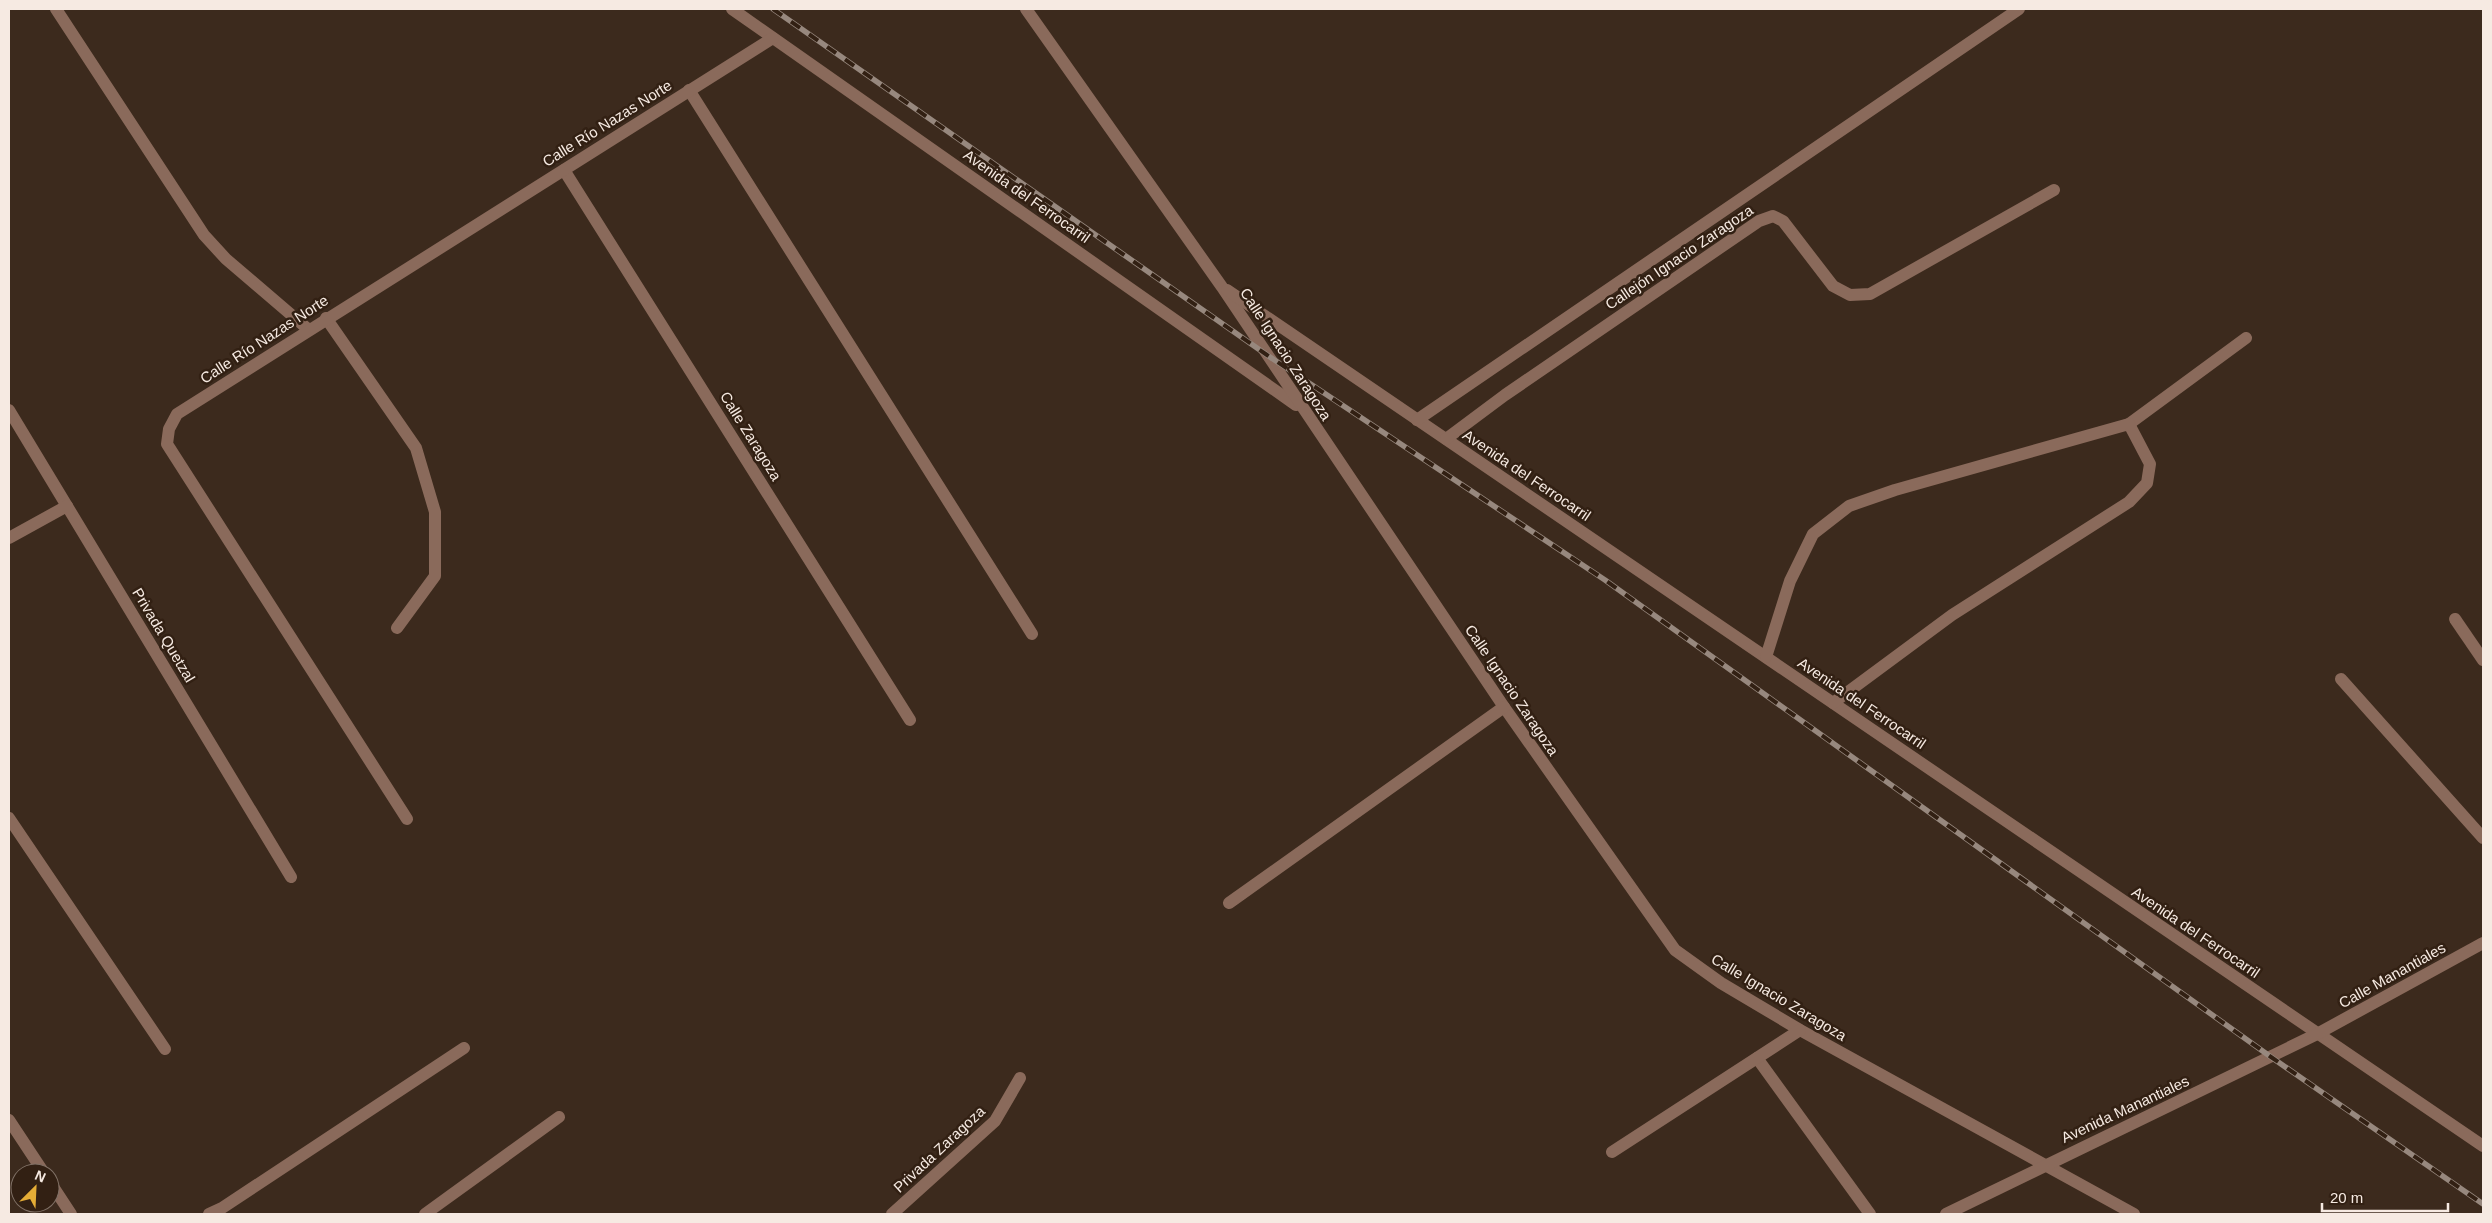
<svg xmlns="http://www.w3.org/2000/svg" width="2492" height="1223" font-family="Helvetica,sans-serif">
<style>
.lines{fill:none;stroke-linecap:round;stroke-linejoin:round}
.minor{stroke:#8a6a5b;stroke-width:12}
.rail-casing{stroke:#97887e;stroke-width:5.5}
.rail{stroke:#322013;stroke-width:4;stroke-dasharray:11;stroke-linecap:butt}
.labels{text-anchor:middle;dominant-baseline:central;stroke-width:5;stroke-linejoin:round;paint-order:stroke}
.street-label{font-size:15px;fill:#f6eae2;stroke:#322013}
</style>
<rect width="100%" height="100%" fill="#3c2a1d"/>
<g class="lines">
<g class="minor">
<polyline points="56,9 204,235 226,259 309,330"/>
<polyline points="732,9 1296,405"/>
<polyline points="1026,9 1222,287 1504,707 1675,950 1721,983 1800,1030 2134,1214"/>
<polyline points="689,90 1032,634"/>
<polyline points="564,170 910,720"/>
<polyline points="1227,290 2483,1146"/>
<polyline points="326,318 416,448 435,512 435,576 397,628"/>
<polyline points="9,410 291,877"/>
<polyline points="1417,420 2019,9"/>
<polyline points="2129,424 2246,338"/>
<polyline points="1446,439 1505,395 1759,221 1773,216 1783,221 1833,286 1850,295 1870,294 2054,190"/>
<polyline points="9,538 67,506"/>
<polyline points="2455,619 2483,660"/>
<polyline points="1766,657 1790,581 1813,534 1849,506 1895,490 2129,424 2150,464 2147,483 2129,502 1952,615 1833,703"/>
<polyline points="2341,679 2483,838"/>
<polyline points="9,818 165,1049"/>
<polyline points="407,819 167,444 169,429 177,414 773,38"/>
<polyline points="1229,903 1504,707"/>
<polyline points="1757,1058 1870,1214"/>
<polyline points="9,1120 44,1173"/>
<polyline points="1612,1152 1800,1030"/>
<polyline points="50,1182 71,1214"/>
<polyline points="209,1214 222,1208 464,1048"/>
<polyline points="425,1214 559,1117"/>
<polyline points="892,1214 995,1121 1020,1078"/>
<polyline points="1946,1214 2317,1034 2483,943"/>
</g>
<g class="rail-casing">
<polyline id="rail" points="773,9 1267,355 1605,580 2271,1057 2483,1204"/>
</g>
<use href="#rail" class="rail"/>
</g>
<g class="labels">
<g class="street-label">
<text transform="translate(607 123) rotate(-32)">Calle Río Nazas Norte</text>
<text transform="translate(1027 196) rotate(35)">Avenida del Ferrocarril</text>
<text transform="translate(1679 257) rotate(-34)">Callejón Ignacio Zaragoza</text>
<text transform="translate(264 339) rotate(-33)">Calle Río Nazas Norte</text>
<text transform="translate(1286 354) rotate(57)">Calle Ignacio Zaragoza</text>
<text transform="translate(751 436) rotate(58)">Calle Zaragoza</text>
<text transform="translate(1527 475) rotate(34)">Avenida del Ferrocarril</text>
<text transform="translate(164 635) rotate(59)">Privada Quetzal</text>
<text transform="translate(1512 690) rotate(56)">Calle Ignacio Zaragoza</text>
<text transform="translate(1862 703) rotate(34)">Avenida del Ferrocarril</text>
<text transform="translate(2196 932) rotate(34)">Avenida del Ferrocarril</text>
<text transform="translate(2392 975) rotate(-29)">Calle Manantiales</text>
<text transform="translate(1779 997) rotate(31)">Calle Ignacio Zaragoza</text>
<text transform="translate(2125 1109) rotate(-25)">Avenida Manantiales</text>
<text transform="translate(939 1149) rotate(-43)">Privada Zaragoza</text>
</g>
</g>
<rect width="2492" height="1223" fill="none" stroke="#f6eae2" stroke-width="20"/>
<g transform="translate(35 1188) rotate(24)"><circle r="24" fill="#322013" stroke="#807166"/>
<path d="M0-4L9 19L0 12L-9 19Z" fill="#e5ad36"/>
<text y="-8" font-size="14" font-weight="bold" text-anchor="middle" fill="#f6eae2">N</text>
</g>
<path d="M2322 1203v8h126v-8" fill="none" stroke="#f6eae2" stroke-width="2.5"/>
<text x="2330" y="1203" font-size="15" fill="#f6eae2" stroke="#322013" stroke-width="4" paint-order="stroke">20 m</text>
</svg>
